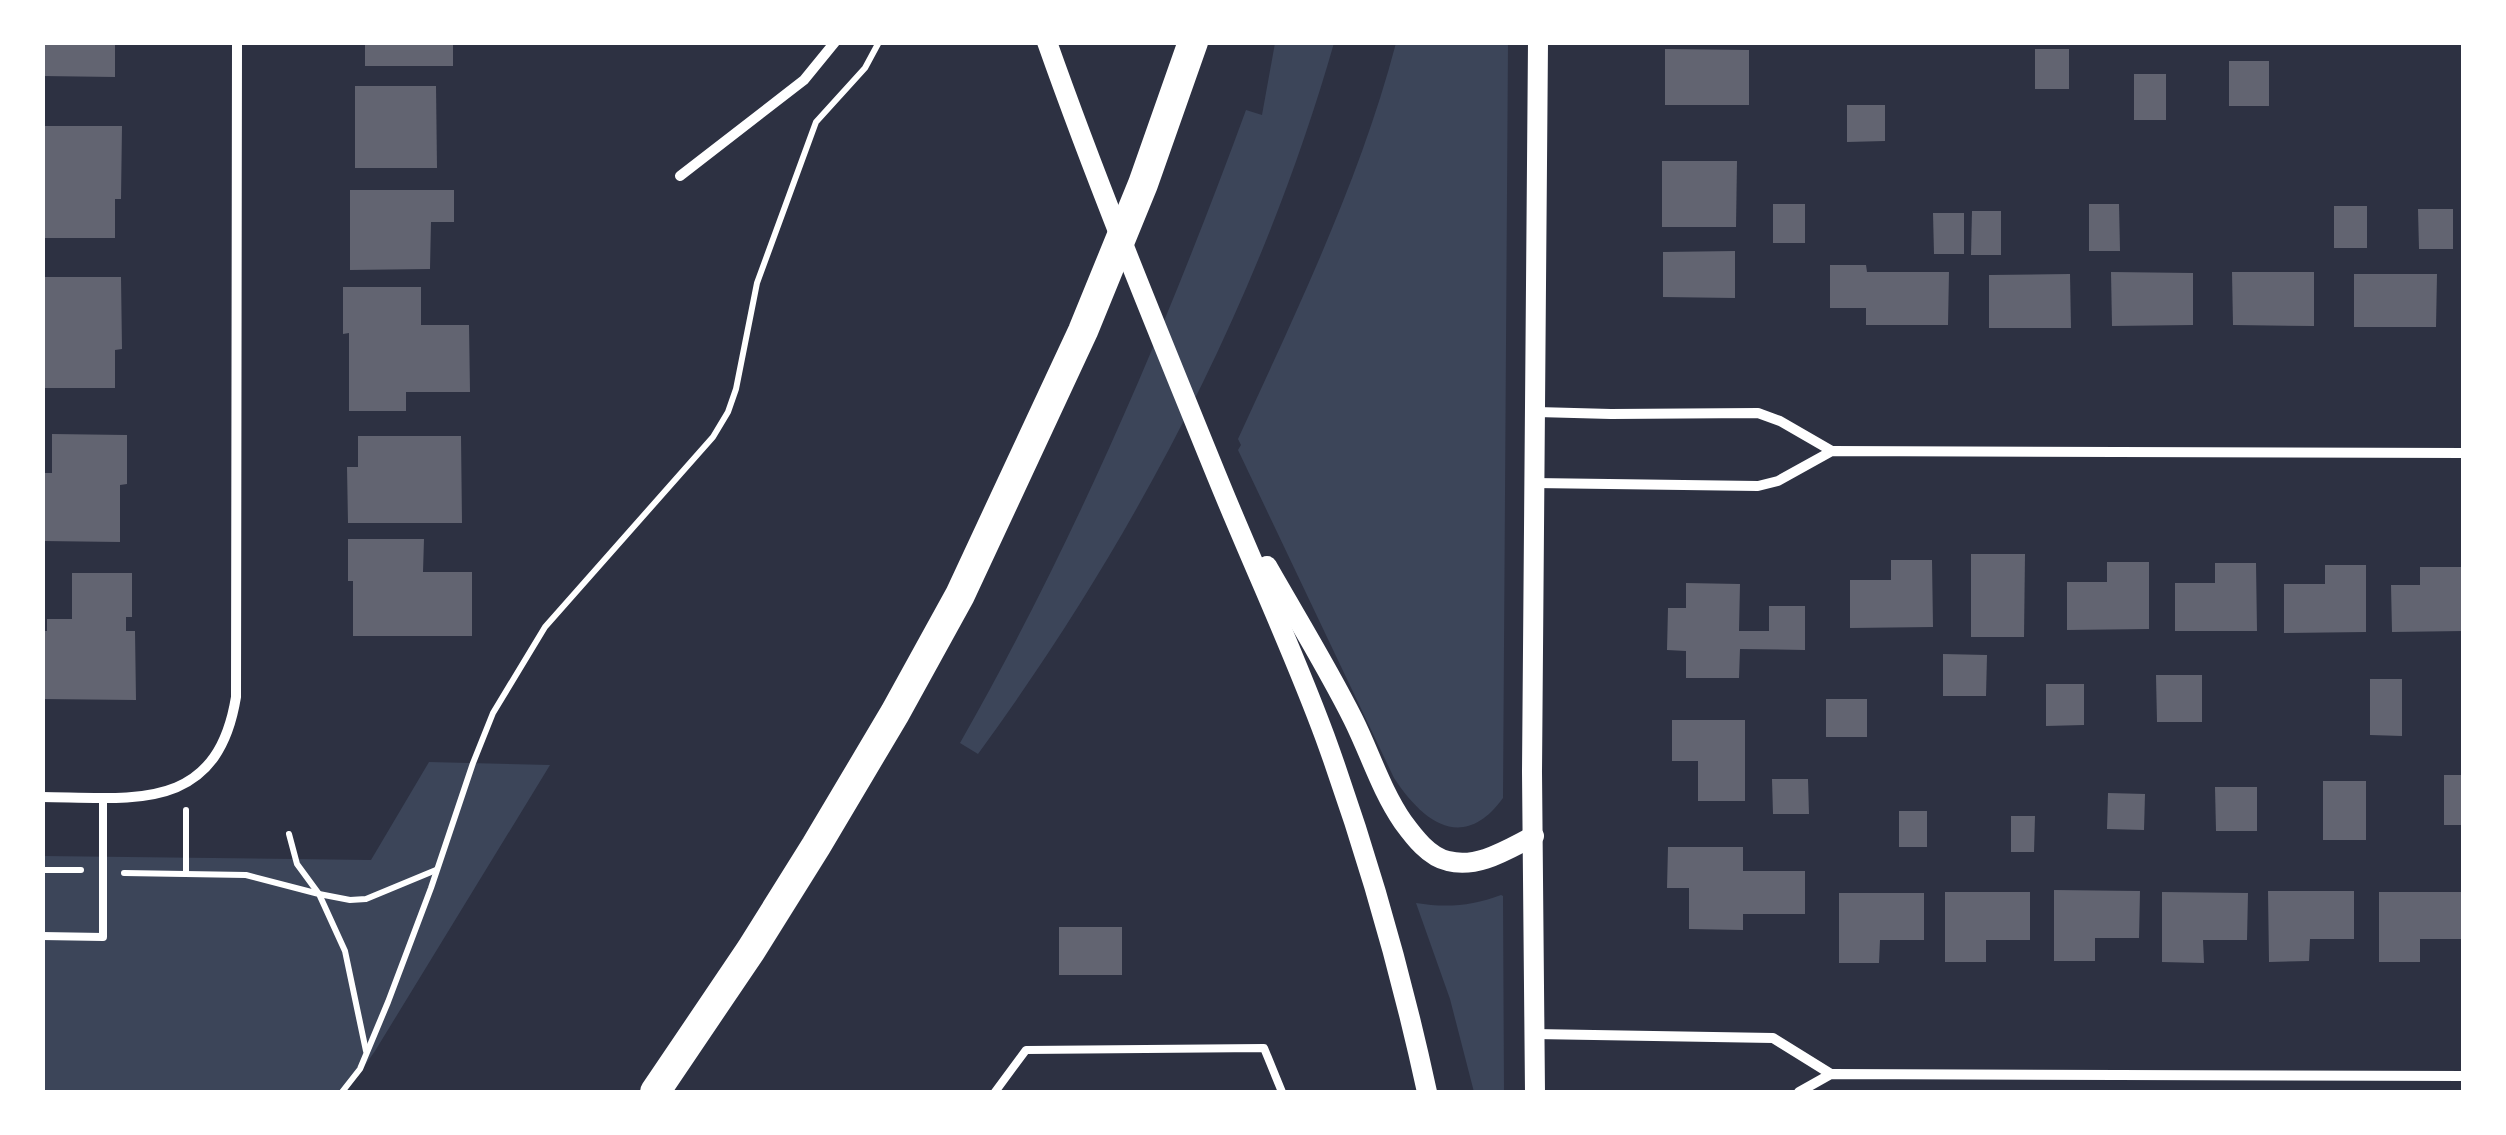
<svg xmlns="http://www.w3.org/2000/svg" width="2506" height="1135" font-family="Signika,sans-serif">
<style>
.green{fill:#3c4559}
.building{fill:#626471}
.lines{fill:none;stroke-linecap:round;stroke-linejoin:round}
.path{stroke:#fff;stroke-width:6}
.service{stroke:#fff;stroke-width:8}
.minor{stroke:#fff;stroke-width:10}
.secondary{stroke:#fff;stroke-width:20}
.motorway{stroke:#fff;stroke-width:30}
</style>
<rect width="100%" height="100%" fill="#2d3142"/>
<g class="green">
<path d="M 1275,43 L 1334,43 C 1261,298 1135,539 978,754 L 960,743 C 1075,541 1166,328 1246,110 L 1262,115 Z"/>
<path d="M 1396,43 L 1508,43 L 1503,798 C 1463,853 1423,822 1394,778 L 1238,450 L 1241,445 L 1238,439 C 1297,310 1360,180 1396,43 Z"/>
<polygon points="429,762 550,765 375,1051 346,1092 43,1092 43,856 371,860"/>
<path d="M 1501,895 L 1503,896 L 1504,1092 L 1474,1092 L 1450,999 L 1416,903 C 1446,908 1472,906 1501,895 Z"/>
</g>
<g class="building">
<polygon points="42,42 115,42 115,77 42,76"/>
<rect x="365" y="42" width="88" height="24"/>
<polygon points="1665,49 1749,50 1749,105 1665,105"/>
<rect x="2035" y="49" width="34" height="40"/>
<rect x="2229" y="61" width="40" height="45"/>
<rect x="2134" y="74" width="32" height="46"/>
<polygon points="355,86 436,86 437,168 355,168"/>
<polygon points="1847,105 1885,105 1885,141 1847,142"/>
<polygon points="45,126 122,126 121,199 115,199 115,238 42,238"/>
<polygon points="1662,161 1737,161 1736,227 1662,227"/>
<polygon points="350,190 454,190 454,222 431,222 430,269 350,270"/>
<rect x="1773" y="204" width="32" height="39"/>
<polygon points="2089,204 2119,204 2120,251 2089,251"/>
<rect x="2334" y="206" width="33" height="42"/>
<polygon points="2418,209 2453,209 2453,249 2419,249"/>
<polygon points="1972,211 2001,211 2001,255 1971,255"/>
<polygon points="1933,213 1964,213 1964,254 1934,254"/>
<polygon points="1735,251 1735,298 1663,297 1663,252"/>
<polygon points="1830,265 1866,265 1867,272 1949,272 1948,325 1866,325 1866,308 1830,308"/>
<polygon points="2111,272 2193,273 2193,325 2112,326"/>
<polygon points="2232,272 2314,272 2314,326 2233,325"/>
<polygon points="2070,274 2071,328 1989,328 1989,275"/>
<polygon points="2354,274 2437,274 2436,327 2354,327"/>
<polygon points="45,277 121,277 122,349 115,350 115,388 42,388 42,316 45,316"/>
<polygon points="343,287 421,287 421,325 469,325 470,392 406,392 406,411 349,411 349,333 343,334"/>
<polygon points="52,434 127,435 127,484 120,485 120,542 42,541 42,473 52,473"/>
<polygon points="358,436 461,436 462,523 348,523 347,467 358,467"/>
<polygon points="348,539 424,539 423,572 472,572 472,636 353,636 353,581 348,581"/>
<polygon points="1971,554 2025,554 2024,637 1971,637"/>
<polygon points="1891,560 1932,560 1933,627 1850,628 1850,580 1891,580"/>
<polygon points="2107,562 2149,562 2149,629 2067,630 2067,582 2107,582"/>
<polygon points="2215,563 2256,563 2257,631 2175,631 2175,583 2215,583"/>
<polygon points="2325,565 2366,565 2366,632 2284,633 2284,584 2325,584"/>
<polygon points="2420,567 2464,567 2464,631 2392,632 2391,585 2420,585"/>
<polygon points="72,573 132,573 132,617 126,617 126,631 135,631 136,700 42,699 42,631 47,631 47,619 72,619"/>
<polygon points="1686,583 1740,584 1739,631 1769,631 1769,606 1805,606 1805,650 1740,649 1739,678 1686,678 1686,651 1667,650 1668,608 1686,608"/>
<polygon points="1943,654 1987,655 1986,696 1943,696"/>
<polygon points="2156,675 2202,675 2202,722 2157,722"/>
<polygon points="2370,679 2402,679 2402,736 2370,735"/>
<polygon points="2046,684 2084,684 2084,725 2046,726"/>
<rect x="1826" y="699" width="41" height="38"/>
<polygon points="1672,720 1745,720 1745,801 1698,801 1698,761 1672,761"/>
<rect x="2444" y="775" width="20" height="50"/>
<polygon points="1772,779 1808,779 1809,814 1773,814"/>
<rect x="2323" y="781" width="43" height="59"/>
<polygon points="2215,787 2257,787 2257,831 2216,831"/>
<polygon points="2108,793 2145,794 2144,830 2107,829"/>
<rect x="1899" y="811" width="28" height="36"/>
<polygon points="2011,816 2035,816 2034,852 2011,852"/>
<polygon points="1668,847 1743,847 1743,871 1805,871 1805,914 1743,914 1743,930 1689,929 1689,888 1667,888"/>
<polygon points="2054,890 2140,891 2139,938 2095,938 2095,961 2054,961"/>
<polygon points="2268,891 2354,891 2354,939 2310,939 2309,961 2269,962"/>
<polygon points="1945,892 2030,892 2030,940 1986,940 1986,962 1945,962"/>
<polygon points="2162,892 2248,893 2247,940 2203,940 2204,963 2162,962"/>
<polygon points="2379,892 2464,892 2464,939 2420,939 2420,962 2379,962"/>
<polygon points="1839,893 1924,893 1924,940 1880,940 1879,963 1839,963"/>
<rect x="1059" y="927" width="63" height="48"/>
</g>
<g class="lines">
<g class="path">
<polyline points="186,810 186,873"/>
<polyline points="289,834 297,864 319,894 350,900 366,899 436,870"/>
<polyline points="42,870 81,870"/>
<polyline points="124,873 246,875 319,894 345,951 366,1051"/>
<polyline points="342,1092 360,1069 388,1002 431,888 473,763 493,713 545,627 713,437 728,412 736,389 757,283 816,122 865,68 879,42"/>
</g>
<g class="service">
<polyline points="42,936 103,937 103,798"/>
<polyline points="995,1092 1026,1050 1264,1048 1282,1092"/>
</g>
<g class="minor">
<polyline points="680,176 804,80 835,42"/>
<polyline points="1537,412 1611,414 1758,413 1780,421 1832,451"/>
<polyline points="1534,483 1758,486 1778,481 1832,451 2464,453"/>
<path d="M 42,797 C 134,798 217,813 236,697 L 237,42"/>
<polyline points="1534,1034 1773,1038 1831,1074"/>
<polyline points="1799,1092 1831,1074 2464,1076"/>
</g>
<g class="secondary">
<path d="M 1047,42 C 1099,189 1159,334 1218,479 C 1253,565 1293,650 1325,737 C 1367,853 1401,972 1427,1092"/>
<path d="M 1267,566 C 1296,617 1327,667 1353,719 C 1370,753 1381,790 1403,822 C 1414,837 1429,857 1448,861 C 1478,869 1508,849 1534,836"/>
<polyline points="1535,1092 1532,772 1538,42"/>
</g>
<polyline class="motorway" points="655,1092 751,950 816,846 895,713 960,595 1083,331 1143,184 1193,42"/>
</g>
<rect width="2506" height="1135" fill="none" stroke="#ffffff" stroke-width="90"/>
</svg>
